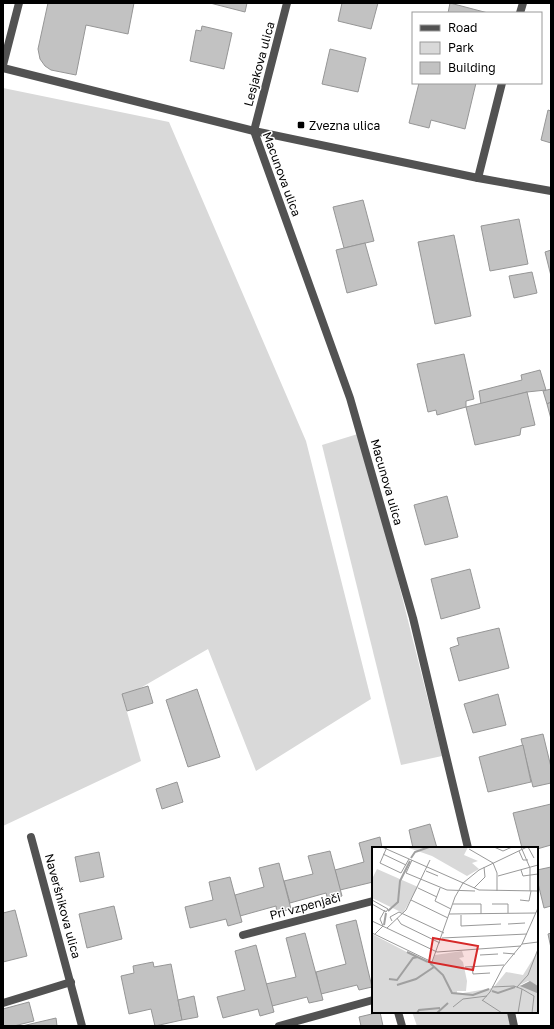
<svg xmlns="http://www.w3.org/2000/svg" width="554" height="1029" font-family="'Golos Text',sans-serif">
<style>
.green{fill:#d9d9d9}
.building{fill:#c2c2c2;stroke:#969696}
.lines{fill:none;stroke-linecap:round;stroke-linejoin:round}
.street{stroke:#525252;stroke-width:8}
.poi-dot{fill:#000;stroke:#fff;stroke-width:1.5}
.labels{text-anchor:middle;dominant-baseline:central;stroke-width:3;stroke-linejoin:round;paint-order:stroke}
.street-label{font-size:12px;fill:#000;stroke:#fff}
.poi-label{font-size:12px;fill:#000;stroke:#fff;text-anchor:start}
.inset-river{fill:none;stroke:#a0a0a0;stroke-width:2}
.inset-road{fill:none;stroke:#999;stroke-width:1}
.view{fill:#d62828;fill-opacity:0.15;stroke:#d62828;stroke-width:2}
.inset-edge{fill:none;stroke:#000;stroke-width:2}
</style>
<rect width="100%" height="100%" fill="#fff"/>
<g class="green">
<polygon points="3,88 169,122 306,441 371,699 256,771 208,649 123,698 141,761 3,826"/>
<polygon points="361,433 442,756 401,765 322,445"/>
<polygon points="412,1012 508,1012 511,1026 417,1026"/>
</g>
<g class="building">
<polygon points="48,3 134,3 128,34 86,25 76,75 51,70 45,66 40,59 38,49"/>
<polygon points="210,3 247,3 245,12"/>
<polygon points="342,3 378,3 371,29 338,21"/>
<polygon points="450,3 488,13 448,13"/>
<polygon points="202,26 232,33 224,69 190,61 196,30 201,31"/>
<polygon points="330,49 366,58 358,92 322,84"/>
<polygon points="419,83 476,83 465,129 431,120 429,128 409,123"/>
<polygon points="548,110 551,111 551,143 541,140"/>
<polygon points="363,200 374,241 344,248 333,207"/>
<polygon points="519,219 528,264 490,271 481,226"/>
<polygon points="454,235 471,316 435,324 418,242"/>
<polygon points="365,243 377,285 347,293 336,250"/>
<polygon points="551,250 551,276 545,252"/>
<polygon points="532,272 537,293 514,298 509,276"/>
<polygon points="464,354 474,399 466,401 466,407 437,415 436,410 428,412 417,364"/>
<polygon points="540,370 546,390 527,392 481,404 479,391 522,380 521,375"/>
<polygon points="551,389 551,402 547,404 543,391"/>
<polygon points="527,392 535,425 521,428 520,435 475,445 466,407"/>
<polygon points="551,402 551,419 547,404"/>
<polygon points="447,496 458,537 425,545 414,505"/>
<polygon points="470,569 480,608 441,619 431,579"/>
<polygon points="499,628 509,668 459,681 450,648 459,645 457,638"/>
<polygon points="148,686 153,703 127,711 122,694"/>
<polygon points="197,689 220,757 188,767 166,700"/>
<polygon points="498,694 506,725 473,733 464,704"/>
<polygon points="543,734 551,767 551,783 533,787 521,739"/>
<polygon points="523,745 531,782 488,792 479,757"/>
<polygon points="177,782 183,802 162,809 156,789"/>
<polygon points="551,804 551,845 537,849 522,848 513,813"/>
<polygon points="430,824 437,848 413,848 409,830"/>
<polygon points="380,837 382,848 373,848 373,882 340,890 335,870 364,862 359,843"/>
<polygon points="330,851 342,896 328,900 326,893 290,903 284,881 313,874 308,856"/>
<polygon points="99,852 104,877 80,882 75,857"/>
<polygon points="279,863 291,909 277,913 276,906 240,916 235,895 264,887 259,868"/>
<polygon points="551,867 551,906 544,908 537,879 537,870"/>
<polygon points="230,877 242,922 228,926 226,919 190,928 185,907 213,900 209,882"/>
<polygon points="114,906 122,939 87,948 79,914"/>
<polygon points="15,910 27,956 3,962 3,913"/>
<polygon points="356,920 372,987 359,990 357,985 321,994 316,972 346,964 336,925"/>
<polygon points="305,933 323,1000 309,1003 307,997 272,1006 266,984 296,977 286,938"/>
<polygon points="551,933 551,948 548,934"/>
<polygon points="256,945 274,1012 260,1016 258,1009 223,1018 217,997 245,990 235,951"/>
<polygon points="153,962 154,967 171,964 182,1020 155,1026 151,1009 129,1014 121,976 134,973 133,966"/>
<polygon points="194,996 198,1017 182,1020 178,1000"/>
<polygon points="29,1002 34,1021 14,1026 3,1026 3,1009"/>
<polygon points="380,1012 383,1026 361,1026 359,1017"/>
<polygon points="56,1018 57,1026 22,1026"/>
</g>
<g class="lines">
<g class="street">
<polyline points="520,13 523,3"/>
<polyline points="3,65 19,3"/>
<polyline points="3,68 254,131 478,178 551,191"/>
<polyline points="254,131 350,398 413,618 468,848"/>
<polyline points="254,131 287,3"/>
<polyline points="478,178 502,83"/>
<polyline points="31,837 82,1026"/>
<polyline points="243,935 373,901"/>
<polyline points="3,1003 71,982"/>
<polyline points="398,1012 402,1026"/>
<polyline points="511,1012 514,1026"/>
<polyline points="279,1026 373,1000"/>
</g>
</g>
<rect class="poi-dot" x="297" y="121" width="8" height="8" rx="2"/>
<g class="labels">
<g class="street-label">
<text transform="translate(259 64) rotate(-75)">Lesjakova ulica</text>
<text transform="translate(282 174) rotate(70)">Macunova ulica</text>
<text transform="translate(387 482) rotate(74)">Macunova ulica</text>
<text transform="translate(63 906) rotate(75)">Naveršnikova ulica</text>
<text transform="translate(305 906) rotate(-15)">Pri vzpenjači</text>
</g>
<g class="poi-label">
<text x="309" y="125">Zvezna ulica</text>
</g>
</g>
<g transform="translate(372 847)">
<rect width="166" height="166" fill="#fff"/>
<path d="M 34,0 L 96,0 L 92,8 L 106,14 L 100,16 L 107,22 L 95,29 L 60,9 ZM 5,22 L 46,40 L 31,66 L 0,51 L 0,32 ZM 0,87 L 56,116 L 60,116 L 63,108 L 90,104 L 92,110 L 87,111 L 91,115 L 95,134 L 94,144 L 85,144 L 85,147 L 121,141 L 134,125 L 151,128 L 166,104 L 166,139 L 156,134 L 148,138 L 166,145 L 166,166 L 0,166 Z" fill="#d9d9d9"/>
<path d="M 158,134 L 166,139 L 165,146 L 148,139 Z" fill="#a0a0a0"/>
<path class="inset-river" d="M 39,11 L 43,5 L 57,0M 16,64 L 26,55 L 28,34 L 38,14M 12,78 L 14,66M 35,105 L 56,115M 58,116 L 71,128 L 80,146 L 101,148 L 117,142M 17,132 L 25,133 L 41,111 L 46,110M 25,138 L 44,132 L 62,120M 120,144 L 126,146 L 143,140M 45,166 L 47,163 L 68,161M 65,166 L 76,156"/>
<path class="inset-road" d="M 10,0 L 107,43 L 166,44M 15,0 L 8,16 L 29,26 L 37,12M 122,0 L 131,4 L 140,0M 149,0 L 158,21 L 158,44M 156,0 L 162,11M 97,2 L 121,16 L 125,26 L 125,44M 147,4 L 151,13 L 156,13M 11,7 L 34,18M 40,13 L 34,26 L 75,43 L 103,44M 149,23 L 151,29 L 166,27M 54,24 L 66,29M 126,29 L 166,18M 46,41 L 65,50M 68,41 L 63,54 L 79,62M 102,41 L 113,30 L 112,20M 0,53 L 16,62 L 14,65 L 0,57M 39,53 L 76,71M 148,53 L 157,54 L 159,44M 81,57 L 109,57 L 109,67M 120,57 L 136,57 L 136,66M 77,67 L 164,66M 89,68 L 89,79 L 129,77M 25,71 L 29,77 L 68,96M 0,74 L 65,105M 20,74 L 18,70 L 27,65 L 72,86M 136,77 L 153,76M 15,81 L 34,63 L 58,13M 0,86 L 60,115 L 83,50 L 91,36 L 107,23 L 155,0M 3,87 L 11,79 L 8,72 L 13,63M 70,91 L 155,87M 150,97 L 166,95M 65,105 L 149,99M 131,106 L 143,107M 108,108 L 126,107M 93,120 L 132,118M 100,120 L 101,127 L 118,126M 120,140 L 142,139 L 150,142 L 146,166M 145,140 L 156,128 L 166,102M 150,142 L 162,149 L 160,166M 110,153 L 130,166M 110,154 L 118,145 L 131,120 L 150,97 L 166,61M 81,160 L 91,152 L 115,149"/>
<path class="view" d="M 61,91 L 106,99 L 101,123 L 57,115 Z"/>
<rect width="166" height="166" class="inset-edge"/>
</g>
<rect width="554" height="1029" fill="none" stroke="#000000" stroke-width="8"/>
<rect x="412" y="12" width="130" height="72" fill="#ffffff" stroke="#999999"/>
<rect x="420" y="25" width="20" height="6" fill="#525252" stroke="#999999"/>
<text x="448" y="32" font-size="12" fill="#000000">Road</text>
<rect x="420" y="42" width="20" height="12" fill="#d9d9d9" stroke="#999999"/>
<text x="448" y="52" font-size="12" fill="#000000">Park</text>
<rect x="420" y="62" width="20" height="12" fill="#c2c2c2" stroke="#999999"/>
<text x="448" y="72" font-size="12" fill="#000000">Building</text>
</svg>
